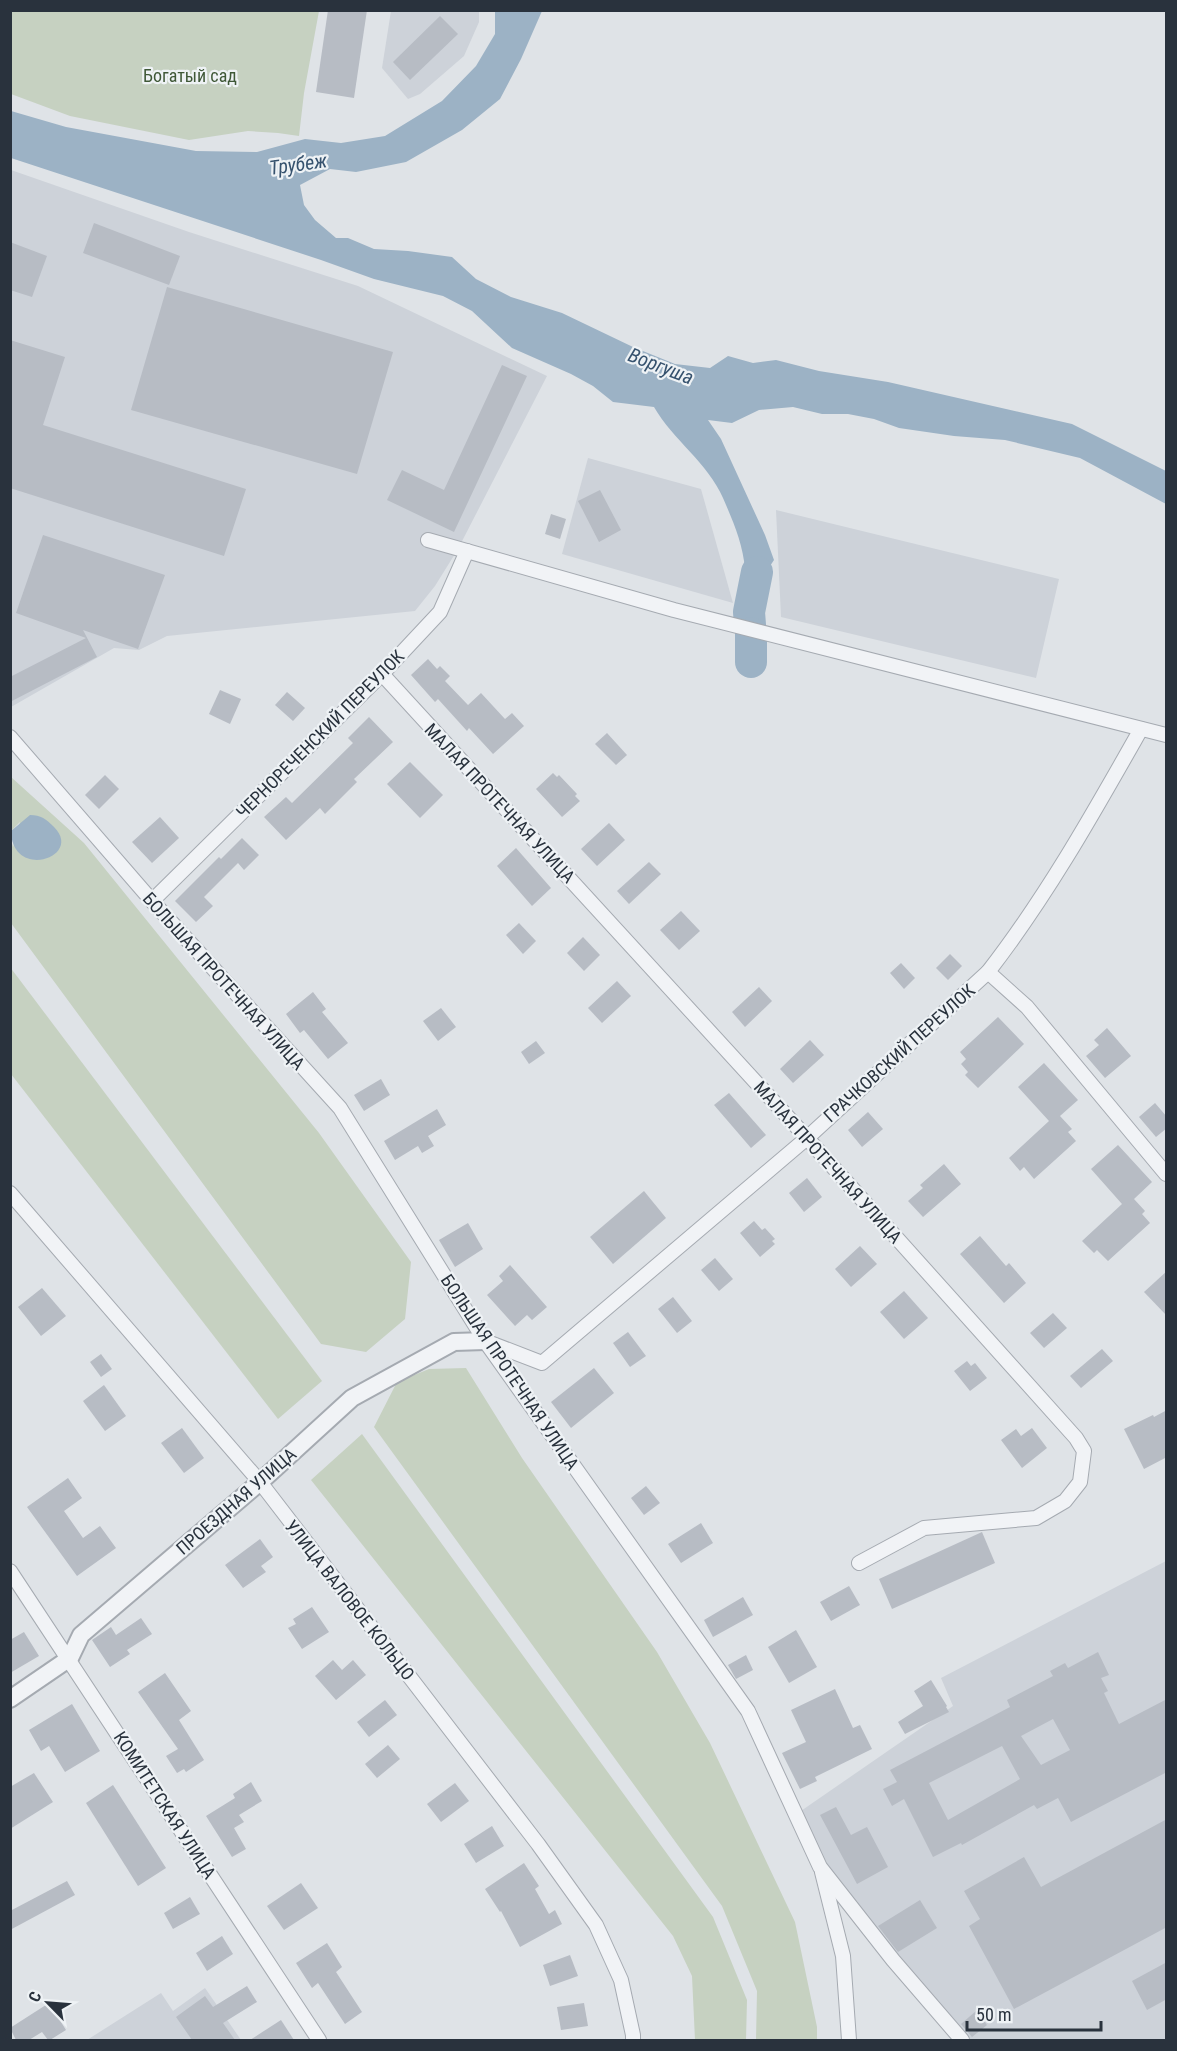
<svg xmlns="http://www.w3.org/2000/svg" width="1177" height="2051" font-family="'Roboto Condensed',sans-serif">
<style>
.built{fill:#cdd2d9}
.green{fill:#c6d1c1}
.water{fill:#9cb2c5}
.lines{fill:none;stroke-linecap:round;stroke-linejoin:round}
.river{stroke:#9cb2c5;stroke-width:32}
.building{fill:#b7bcc4;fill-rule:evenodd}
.minor-casing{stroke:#a5aab1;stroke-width:16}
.tertiary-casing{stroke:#a5aab1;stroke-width:20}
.minor{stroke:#f1f3f6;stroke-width:14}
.tertiary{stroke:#f1f3f6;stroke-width:16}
.labels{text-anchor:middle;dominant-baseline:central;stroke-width:4.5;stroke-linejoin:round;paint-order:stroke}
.park-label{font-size:18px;fill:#3f5837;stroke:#eef2f5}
.street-label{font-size:18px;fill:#29323d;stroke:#eef2f5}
.water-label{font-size:20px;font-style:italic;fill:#36526e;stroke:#eef2f5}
</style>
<rect width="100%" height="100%" fill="#dfe3e7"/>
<g class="built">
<polygon points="391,11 479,11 479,22 464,56 420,94 408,99 382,68"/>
<polygon points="11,170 189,232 358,286 547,376 458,549 435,586 415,611 167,636 139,650 114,648 11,707"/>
<polygon points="588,458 701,489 733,603 562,554"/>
<polygon points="776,510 1059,579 1036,678 781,617"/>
<polygon points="1166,1561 1166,2040 963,2040 823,1866 798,1813 953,1706 941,1678"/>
<polygon points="205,1988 241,2040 87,2040 161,1993 173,2011"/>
</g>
<g class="green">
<polygon points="10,11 319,11 304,93 299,136 278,133 248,131 189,140 70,116 11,94"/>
<polygon points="11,777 84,843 319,1133 411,1262 405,1319 366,1352 321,1344 11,923 10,835 13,847 20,822 11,831"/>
<polygon points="10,967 322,1381 278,1419 11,1074"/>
<polygon points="466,1368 522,1458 657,1652 710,1743 795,1922 817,2027 817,2040 756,2040 757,1991 722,1906 374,1427 397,1382 429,1369"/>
<polygon points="362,1434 713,1917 747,2000 746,2040 695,2040 692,1976 673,1936 311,1480"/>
</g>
<g class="water">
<path d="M 495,11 L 542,11 L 521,59 L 500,99 L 462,130 L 406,162 L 356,172 L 330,169 L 300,185 L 304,205 L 315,220 L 336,238 L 348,238 L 374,249 L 408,251 L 452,257 L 476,279 L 511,297 L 562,313 L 633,347 L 675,364 L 710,368 L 728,356 L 753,363 L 776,360 L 819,371 L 888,382 L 1072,424 L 1166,471 L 1166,504 L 1080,458 L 1005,440 L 954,436 L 899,428 L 874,419 L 848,414 L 822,414 L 793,407 L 759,410 L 732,423 L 708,420 L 721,439 L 765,535 L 774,560 L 768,569 L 768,592 L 765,605 L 749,614 C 738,594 745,590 745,569 C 743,544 733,521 723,498 C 708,463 673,440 654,407 L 613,402 L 593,386 L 571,374 L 512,348 L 472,311 L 443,296 L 374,279 L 321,260 L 11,158 L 11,111 L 66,127 L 196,151 L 257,152 L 305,139 L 341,143 L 385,136 L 442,101 L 476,66 L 495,34 Z"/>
<path d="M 30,815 C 41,815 46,819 54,827 C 84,857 12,881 11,831 Z"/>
</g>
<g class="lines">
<g class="river">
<polyline points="750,625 749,612 757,572"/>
<polyline points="751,633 751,662"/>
</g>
</g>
<g class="building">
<polygon points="328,10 367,10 354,98 316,92"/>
<polygon points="440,16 458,34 410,80 393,62"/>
<polygon points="94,223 180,256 169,285 83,253"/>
<polygon points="10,242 47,256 32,297 10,290"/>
<polygon points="167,287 393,352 357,474 131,410"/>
<polygon points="10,340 65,357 43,425 246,489 224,556 10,488"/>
<polygon points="502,365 527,376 454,532 387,500 402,470 444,490"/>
<polygon points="600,490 621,530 599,542 578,501"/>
<polygon points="551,514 566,519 560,539 545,534"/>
<polygon points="43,535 165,575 138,649 83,630 97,657 10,702 10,677 86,638 16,613"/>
<polygon points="428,659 437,669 440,666 450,676 445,681 468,705 481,693 505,719 512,713 524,726 493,754 469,728 467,731 438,699 435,702 411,675"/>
<polygon points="220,690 241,699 230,724 209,714"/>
<polygon points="287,692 305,708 293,721 275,705"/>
<polygon points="369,717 393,742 354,779 357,782 325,814 320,808 286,840 264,817 286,797 292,803 353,743 348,738"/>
<polygon points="607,733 627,755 616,765 595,744"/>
<polygon points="410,762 443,795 420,818 387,784"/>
<polygon points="553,773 557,777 559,775 577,794 575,796 580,801 562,817 536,789"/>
<polygon points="105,775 119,789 99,809 85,795"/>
<polygon points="160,817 179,838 152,863 132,842"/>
<polygon points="609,823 625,840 597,866 581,849"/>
<polygon points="242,838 259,855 244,870 238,863 204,897 213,906 196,922 175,901 219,857 221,859"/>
<polygon points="516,848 551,888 532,906 497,866"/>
<polygon points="649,862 661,874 629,904 617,891"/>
<polygon points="681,911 700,931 679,950 660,930"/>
<polygon points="519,923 536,941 523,954 506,935"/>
<polygon points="583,937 600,955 584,971 567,953"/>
<polygon points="950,954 962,966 948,980 936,968"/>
<polygon points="901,963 915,978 904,989 890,973"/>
<polygon points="617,981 631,996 602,1023 588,1008"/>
<polygon points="759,987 772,1001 745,1027 732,1012"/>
<polygon points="313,992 326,1009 322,1012 348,1043 328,1059 304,1030 300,1033 286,1014"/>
<polygon points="441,1008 456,1027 438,1041 423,1021"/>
<polygon points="998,1017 1024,1044 978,1088 965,1075 968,1072 961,1064 966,1059 960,1052"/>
<polygon points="1107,1028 1131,1056 1105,1078 1086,1056 1099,1045 1094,1040"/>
<polygon points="810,1040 824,1055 793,1083 780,1069"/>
<polygon points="536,1041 545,1053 529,1064 521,1052"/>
<polygon points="1044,1063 1078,1100 1060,1116 1072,1129 1068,1132 1076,1141 1034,1179 1024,1167 1020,1171 1009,1158 1049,1121 1018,1087"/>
<polygon points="381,1079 390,1095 364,1111 354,1095"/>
<polygon points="729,1093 766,1135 751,1148 714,1105"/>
<polygon points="1155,1103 1167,1117 1167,1128 1156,1137 1139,1117"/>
<polygon points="437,1109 446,1125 428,1136 434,1146 422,1153 418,1146 395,1160 384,1141"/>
<polygon points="868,1112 883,1129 862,1147 848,1130"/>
<polygon points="1118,1145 1152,1182 1134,1199 1145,1211 1142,1214 1150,1223 1108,1261 1097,1250 1094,1253 1082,1241 1122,1204 1091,1169"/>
<polygon points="944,1164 961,1184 923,1217 908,1201 923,1188 920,1185"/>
<polygon points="807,1178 822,1197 804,1212 789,1193"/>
<polygon points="644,1191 666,1218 613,1264 590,1237"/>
<polygon points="754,1221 762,1230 765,1228 775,1239 772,1241 775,1244 760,1257 740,1233"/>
<polygon points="468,1223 483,1249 455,1267 439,1240"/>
<polygon points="980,1236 1006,1266 1009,1263 1026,1283 1004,1303 960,1254"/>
<polygon points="860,1246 877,1264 851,1287 835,1269"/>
<polygon points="715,1258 733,1279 719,1291 701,1270"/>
<polygon points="510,1265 547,1307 532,1320 527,1315 515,1326 487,1295 503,1281 499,1276"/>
<polygon points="1167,1271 1167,1316 1144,1292"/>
<polygon points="42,1288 66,1316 41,1336 18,1307"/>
<polygon points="904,1291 928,1318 904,1339 880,1312"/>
<polygon points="673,1297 692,1321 677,1333 658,1309"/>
<polygon points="1053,1313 1067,1328 1044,1348 1030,1333"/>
<polygon points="628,1332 646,1356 630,1367 613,1343"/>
<polygon points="1102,1349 1113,1361 1081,1388 1070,1376"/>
<polygon points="101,1354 112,1369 101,1377 90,1362"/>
<polygon points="967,1361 971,1366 975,1363 987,1378 970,1391 954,1371"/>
<polygon points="594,1368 614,1393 571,1428 551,1402"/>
<polygon points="104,1385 126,1416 105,1431 83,1401"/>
<polygon points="1167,1410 1167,1457 1144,1469 1124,1429 1153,1415 1154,1417"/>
<polygon points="182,1428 204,1458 184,1473 161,1443"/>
<polygon points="1032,1428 1047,1448 1022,1468 1001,1440 1016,1429 1021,1436"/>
<polygon points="68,1478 82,1498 64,1511 83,1538 100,1526 116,1548 77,1576 27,1507"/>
<polygon points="646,1486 660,1503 644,1515 631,1498"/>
<polygon points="701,1523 713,1543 681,1563 668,1544"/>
<polygon points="982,1532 995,1563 892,1609 879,1579"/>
<polygon points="260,1539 273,1557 261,1566 266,1572 243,1588 225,1565"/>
<polygon points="849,1586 860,1605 831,1621 820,1602"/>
<polygon points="743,1597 753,1615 713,1637 704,1620"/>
<polygon points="312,1607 329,1632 302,1649 288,1628 296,1624 293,1619"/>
<polygon points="141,1618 152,1634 127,1650 130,1654 110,1667 92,1640 111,1627 116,1635"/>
<polygon points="796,1630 817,1667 789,1683 768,1647"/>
<polygon points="24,1632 39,1656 10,1673 10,1640"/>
<path d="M 1098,1652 L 1109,1675 L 1101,1678 L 1108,1691 L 1104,1693 L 1119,1724 L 1167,1699 L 1167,1772 L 1071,1822 L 1058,1798 L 1037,1809 L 1034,1805 L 962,1845 L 961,1843 L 933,1857 L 904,1799 L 892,1806 L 883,1789 L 897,1782 L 890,1770 L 1010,1707 L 1007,1700 L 1053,1676 L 1050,1671 L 1065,1663 L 1068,1668 ZM 1053,1719 L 1070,1750 L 1041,1765 L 1021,1736 ZM 1002,1746 L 1020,1779 L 948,1820 L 929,1783 Z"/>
<polygon points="746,1655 753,1670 736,1679 728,1665"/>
<polygon points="333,1660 342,1670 353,1660 366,1675 336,1700 315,1676"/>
<polygon points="165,1673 191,1711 179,1720 204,1760 186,1772 184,1769 177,1773 166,1756 178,1749 138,1692"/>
<polygon points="931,1680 947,1706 946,1707 949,1712 905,1734 898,1722 923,1706 914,1691"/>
<polygon points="835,1689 853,1728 860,1725 872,1749 815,1777 817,1781 800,1789 782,1753 806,1742 791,1710"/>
<polygon points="385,1700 397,1715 369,1737 357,1722"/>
<polygon points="72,1704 100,1751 65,1772 49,1746 41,1751 29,1730"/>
<polygon points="388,1745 400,1759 377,1778 365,1764"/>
<polygon points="34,1773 53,1802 10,1829 10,1787"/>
<polygon points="251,1782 262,1801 239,1815 244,1822 234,1828 246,1849 232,1857 206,1816 235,1798 233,1794"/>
<polygon points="455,1783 469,1801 441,1822 427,1804"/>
<polygon points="113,1785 166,1868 138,1886 86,1803"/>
<polygon points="836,1807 851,1835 867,1827 888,1867 857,1884 820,1815"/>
<polygon points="1167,1819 1167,1927 1014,2009 969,1926 980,1919 964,1891 1024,1857 1041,1887"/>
<polygon points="492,1826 504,1846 476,1863 464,1844"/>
<polygon points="524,1863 539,1886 535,1889 549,1914 555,1910 562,1924 520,1947 501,1911 500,1912 485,1889"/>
<polygon points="67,1881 75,1895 10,1930 10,1911"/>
<polygon points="301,1883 318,1908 284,1930 267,1906"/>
<polygon points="190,1897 200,1914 173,1929 164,1913"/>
<polygon points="920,1900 937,1928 898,1952 878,1926"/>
<polygon points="222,1936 233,1954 207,1971 196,1953"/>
<polygon points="327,1943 342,1967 336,1972 362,2012 345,2024 318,1983 312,1988 296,1963"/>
<polygon points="570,1955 578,1976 550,1986 543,1965"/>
<polygon points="1167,1962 1167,1999 1147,2010 1132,1981"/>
<polygon points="247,1986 257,2002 223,2023 235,2040 192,2040 176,2017 205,1996 213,2007"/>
<polygon points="49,2003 66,2030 50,2040 48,2040 42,2032 29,2040 16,2040 10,2028"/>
<polygon points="584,2003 588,2026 561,2030 557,2007"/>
<polygon points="976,2011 987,2025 972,2037 961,2024"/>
<polygon points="281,2020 294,2040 250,2040"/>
</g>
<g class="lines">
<g class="minor-casing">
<g id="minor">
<polyline points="428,540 674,610 1166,735"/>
<polyline points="382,674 807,1138 1076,1438 1084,1451 1080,1482 1065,1501 1036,1518 924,1528 859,1563"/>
<polyline points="10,737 152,901 340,1108 485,1341 748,1711 820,1867 893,1960 962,2040"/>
<polyline points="152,901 382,674 440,612 467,551"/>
<path d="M 988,972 C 1047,896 1094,812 1141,729"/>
<polyline points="10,1193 260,1482 538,1844 596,1925 621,1980 633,2035 633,2040"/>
<polyline points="485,1341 542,1363 807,1138 988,972 1027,1007 1166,1174"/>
<polyline points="10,1571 319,2040"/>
<polyline points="822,1872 843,1956 849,2040"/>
</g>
</g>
<g class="tertiary-casing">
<polyline id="tertiary" points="10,1699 70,1658 81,1635 260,1482 352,1398 454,1342 485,1341"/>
</g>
<use href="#minor" class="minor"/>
<use href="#tertiary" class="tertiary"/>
</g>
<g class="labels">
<g class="park-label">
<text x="190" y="75">Богатый сад</text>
</g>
<g class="street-label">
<text transform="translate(320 734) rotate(-45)">ЧЕРНОРЕЧЕНСКИЙ ПЕРЕУЛОК</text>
<text transform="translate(500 803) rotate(47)">МАЛАЯ ПРОТЕЧНАЯ УЛИЦА</text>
<text transform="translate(224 981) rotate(48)">БОЛЬШАЯ ПРОТЕЧНАЯ УЛИЦА</text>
<text transform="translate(899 1053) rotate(-42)">ГРАЧКОВСКИЙ ПЕРЕУЛОК</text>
<text transform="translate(828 1162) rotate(48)">МАЛАЯ ПРОТЕЧНАЯ УЛИЦА</text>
<text transform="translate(510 1372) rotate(56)">БОЛЬШАЯ ПРОТЕЧНАЯ УЛИЦА</text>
<text transform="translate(236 1501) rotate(-41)">ПРОЕЗДНАЯ УЛИЦА</text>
<text transform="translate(350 1600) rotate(52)">УЛИЦА ВАЛОВОЕ КОЛЬЦО</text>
<text transform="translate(165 1805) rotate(57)">КОМИТЕТСКАЯ УЛИЦА</text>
</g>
<g class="water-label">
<text transform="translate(298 164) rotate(-8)">Трубеж</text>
<text transform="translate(661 366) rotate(21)">Воргуша</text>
</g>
</g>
<rect width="1177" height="2051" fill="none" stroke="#29323d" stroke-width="24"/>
<g transform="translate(48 2003) rotate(295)" stroke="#eef2f5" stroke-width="4.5" paint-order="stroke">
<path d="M0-4.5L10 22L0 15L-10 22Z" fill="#29323d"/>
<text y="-9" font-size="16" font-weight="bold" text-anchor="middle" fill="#29323d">С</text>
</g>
<path d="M967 2021v9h134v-9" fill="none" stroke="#29323d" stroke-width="3"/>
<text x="976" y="2021" font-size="18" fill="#29323d" stroke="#eef2f5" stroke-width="4.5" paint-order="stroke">50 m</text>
</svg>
